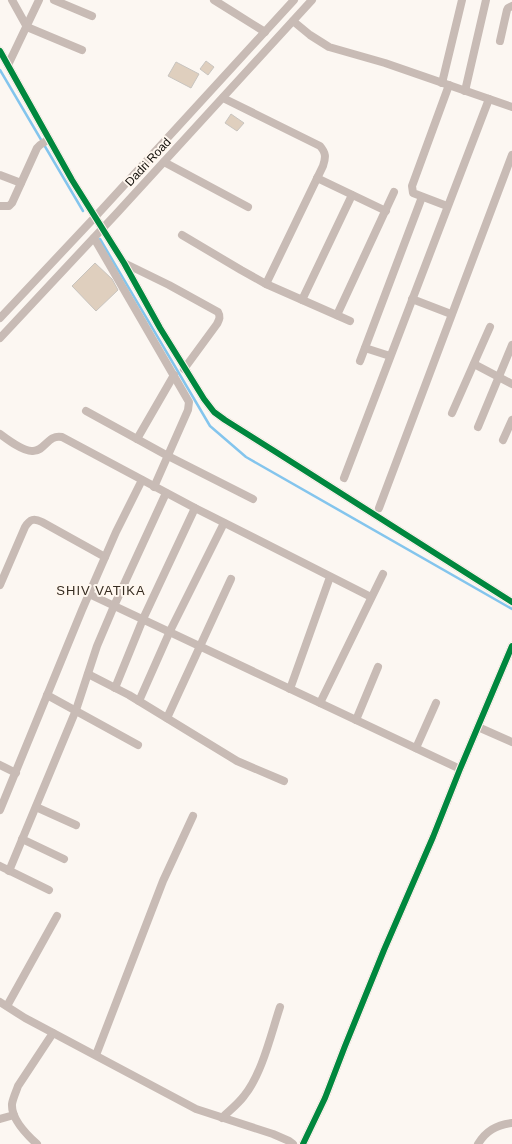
<svg xmlns="http://www.w3.org/2000/svg" width="512" height="1144" font-family="Helvetica,sans-serif">
<style>
.lines{fill:none;stroke-linecap:round;stroke-linejoin:round}
.stream{stroke:#84c5ed;stroke-width:2.5}
.building{fill:#dfcfbe;stroke:#c8c4bf}
.minor{stroke:#c8bbb5;stroke-width:8}
.cycleway-casing{stroke:#fff7ef;stroke-width:8}
.cycleway{stroke:#00873e;stroke-width:6}
.labels{text-anchor:middle;dominant-baseline:central;stroke-width:4;stroke-linejoin:round;paint-order:stroke}
.street-label{font-size:12px;fill:#130f0a;stroke:#fff7ef}
.neighbourhood-label{font-size:13px;letter-spacing:1px;fill:#362c21;stroke:#fff7ef}
</style>
<rect width="100%" height="100%" fill="#fcf7f2"/>
<g class="lines">
<g class="stream">
<polyline points="0,70 83,211"/>
<polyline points="100,239 210,426 246,457 512,609"/>
</g>
</g>
<g class="building">
<polygon points="206,61 214,67 208,75 200,69"/>
<polygon points="176,62 199,74 191,88 168,76"/>
<polygon points="231,114 244,123 237,131 225,123"/>
<polygon points="95,263 112,279 118,290 96,311 72,286"/>
</g>
<g class="lines">
<g class="minor">
<polyline points="12,0 27,27 82,50"/>
<polyline points="54,0 92,16"/>
<polyline points="214,0 265,32"/>
<polyline points="293,21 310,35 329,47 385,63 512,107"/>
<polyline points="500,41 507,10 508,8 512,6"/>
<polyline points="0,51 72,180 124,263 160,328 204,399 214,412 225,420 279,454 512,602"/>
<polyline points="8,65 39,0"/>
<polyline points="442,83 462,0"/>
<polyline points="465,91 486,0"/>
<path d="M 223,98 L 320,146 C 326,153 326,157 323,166 L 266,284"/>
<polyline points="164,162 248,207"/>
<polyline points="0,175 21,183"/>
<polyline points="317,178 386,211"/>
<polyline points="0,206 9,206 12,203 37,148 40,145 49,139"/>
<polyline points="447,206 413,193 412,186 449,85"/>
<polyline points="182,235 241,270 266,284 350,321"/>
<polyline points="94,238 189,402 188,410 154,487"/>
<path d="M 124,263 L 169,285 L 218,312 C 221,317 219,320 217,324 L 184,369"/>
<polyline points="412,299 451,314"/>
<polyline points="302,300 352,195"/>
<polyline points="337,315 394,192"/>
<polyline points="0,318 95,217 294,0"/>
<polyline points="0,338 117,213 312,0"/>
<polyline points="365,348 390,356"/>
<polyline points="360,361 422,197"/>
<polyline points="474,364 512,384"/>
<polyline points="86,411 168,456 253,499"/>
<polyline points="452,413 490,327"/>
<polyline points="478,427 512,345"/>
<path d="M 0,434 C 8,440 24,452 33,451 C 45,451 48,434 62,437 L 195,508 L 371,597"/>
<polyline points="137,439 174,375"/>
<polyline points="503,440 512,420"/>
<polyline points="344,478 489,99"/>
<polyline points="379,508 512,155"/>
<path d="M 0,585 L 25,527 C 30,519 34,518 42,522 L 105,557"/>
<polyline points="89,594 460,769"/>
<polyline points="88,674 129,695 237,761 284,781"/>
<polyline points="115,688 143,619 195,508"/>
<polyline points="290,689 330,577"/>
<polyline points="47,695 138,745"/>
<polyline points="139,701 170,631 224,523"/>
<polyline points="320,703 383,574"/>
<polyline points="167,718 231,579"/>
<polyline points="356,720 378,667"/>
<polyline points="478,727 512,742"/>
<polyline points="416,748 436,703"/>
<polyline points="0,765 16,773"/>
<polyline points="36,807 76,825"/>
<polyline points="0,810 82,610 116,532 142,480"/>
<polyline points="22,839 64,859"/>
<polyline points="0,866 49,890"/>
<polyline points="9,871 76,710 97,646 114,606 166,493"/>
<polyline points="0,1002 25,1018 196,1109 273,1134 289,1141 293,1144"/>
<polyline points="7,1006 57,916"/>
<polyline points="96,1055 163,881 193,816"/>
<path d="M 222,1118 C 229,1111 238,1104 244,1096 C 262,1074 271,1034 280,1007"/>
<polyline points="0,1119 14,1115"/>
<path d="M 37,1144 C 27,1135 11,1119 12,1104 C 13,1098 16,1092 18,1086 L 53,1033"/>
<polyline points="303,1144 325,1098 345,1046 384,950 433,837 460,769 512,646"/>
<path d="M 478,1144 C 486,1131 496,1125 512,1123"/>
</g>
<g class="cycleway-casing">
<g id="cycleway">
<polyline points="0,51 72,180 124,263 160,328 204,399 214,412 225,420 279,454 512,602"/>
<polyline points="303,1144 325,1098 345,1046 384,950 433,837 460,769 512,646"/>
</g>
</g>
<use href="#cycleway" class="cycleway"/>
</g>
<g class="labels">
<g class="street-label">
<text transform="translate(148 162) rotate(-47)">Dadri Road</text>
</g>
<g class="neighbourhood-label">
<text x="101" y="590">SHIV VATIKA</text>
</g>
</g>
</svg>
